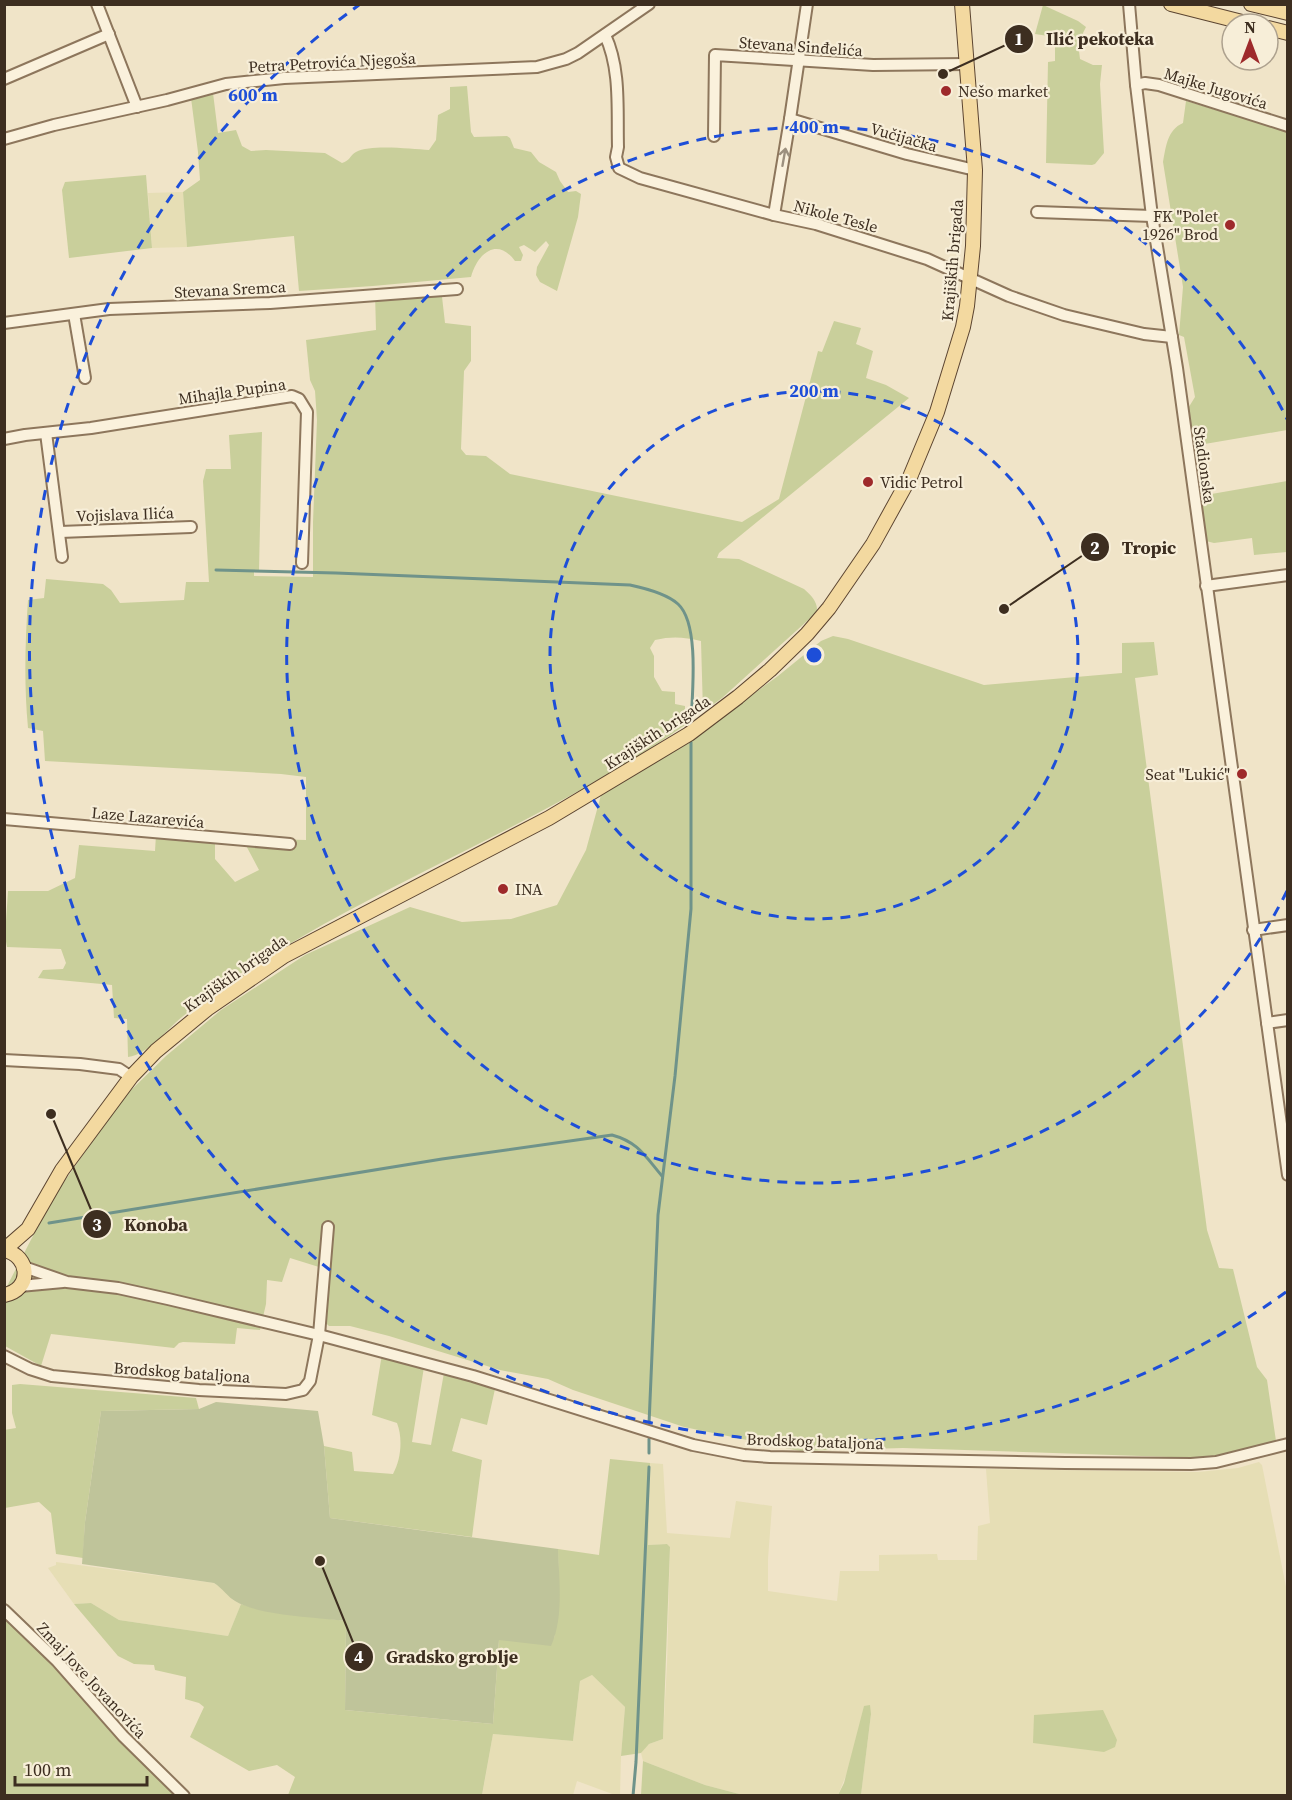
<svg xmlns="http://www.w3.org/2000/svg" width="1292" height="1800" font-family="'Source Serif 4',serif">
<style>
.farmland{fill:#e6deb5}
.green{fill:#c9cf9b}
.cemetery{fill:#bfc49a}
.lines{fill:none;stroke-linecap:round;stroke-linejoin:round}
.stream{stroke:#6f938a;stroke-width:3}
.minor-casing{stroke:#8d765c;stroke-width:14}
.major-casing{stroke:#5b4430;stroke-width:16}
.minor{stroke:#faf1dc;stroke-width:10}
.major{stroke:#f3d9a0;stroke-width:14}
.oneway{stroke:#9c907e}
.ring{fill:none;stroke:#1d4ed8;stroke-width:3;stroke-dasharray:10 8}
.poi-dot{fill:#9e2a2b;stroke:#f7eed8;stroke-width:2}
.labels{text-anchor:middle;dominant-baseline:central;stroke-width:4.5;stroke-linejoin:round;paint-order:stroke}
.street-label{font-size:16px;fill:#3d2e20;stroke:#f7eed8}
.poi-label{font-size:16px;fill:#3d2e20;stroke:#f7eed8;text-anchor:start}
.centre{fill:#1d4ed8;stroke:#f7eed8;stroke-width:3}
.ring-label{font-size:18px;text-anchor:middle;font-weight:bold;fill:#1d4ed8;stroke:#f7eed8;stroke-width:4.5;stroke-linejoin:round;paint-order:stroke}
.leader{fill:none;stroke:#3d2e20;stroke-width:2}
.callout-dot{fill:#3d2e20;stroke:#f7eed8;stroke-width:2}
.mark-label{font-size:18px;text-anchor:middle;font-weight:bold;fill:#fff}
.callout-label{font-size:18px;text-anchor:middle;font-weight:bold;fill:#3d2e20;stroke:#f7eed8;stroke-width:4.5;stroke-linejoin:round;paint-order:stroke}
</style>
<rect width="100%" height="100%" fill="#f0e4c8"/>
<g class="farmland">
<polygon points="183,192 187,247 152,248 148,193"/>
<polygon points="1259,1462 1262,1465 1287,1592 1287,1795 861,1795 871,1714 838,1795 743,1795 705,1785 643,1761 641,1753 643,1749 649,1744 663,1739 667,1664 670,1548 667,1544 648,1545 650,1463 663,1464 667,1533 730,1538 736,1501 772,1506 768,1559 768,1591 837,1601 840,1571 879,1571 879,1555 937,1554 938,1560 977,1560 978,1526 990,1523 986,1469 1198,1472 1238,1468"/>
<polygon points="56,1562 214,1583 224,1590 233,1600 241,1604 228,1636 119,1620 91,1603 74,1604 48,1568 56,1565"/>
<polygon points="592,1675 625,1707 621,1756 620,1795 615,1795 577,1781 573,1795 482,1796 493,1734 573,1741 580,1681"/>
</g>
<g class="green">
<polygon points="1043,5 1078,21 1086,27 1078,43 1080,59 1093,65 1102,65 1100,84 1104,153 1095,164 1092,165 1046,163 1048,62 1055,61 1055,37 1035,34"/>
<path d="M 467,86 L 471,132 L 474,137 L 507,136 L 510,138 L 514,148 L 531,152 L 539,162 L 556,172 L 560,181 L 568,192 L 576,191 L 581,194 L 578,217 L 557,291 L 540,282 L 536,275 L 537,267 L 549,245 L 546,241 L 535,252 L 524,245 L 519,247 L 523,255 L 521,261 L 515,261 C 497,236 477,254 471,277 L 373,286 L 299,291 L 294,236 L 187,247 L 183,192 L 200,180 L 198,152 L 191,98 L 213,93 L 218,133 L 236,130 L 242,146 L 251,151 L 266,150 L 325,153 L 342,163 C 350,161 350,155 356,152 C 371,144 411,149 429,150 L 436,140 L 438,115 L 450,109 L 450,87 Z"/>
<path d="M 1186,101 L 1287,131 L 1287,430 L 1193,446 L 1187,410 L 1195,397 L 1184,337 L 1179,335 L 1183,287 L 1163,162 C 1166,147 1167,130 1183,123 Z"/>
<polygon points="146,175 152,248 69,258 62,190 65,182"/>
<path d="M 441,288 L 445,323 L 471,326 L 471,361 L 464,371 L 461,449 L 466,455 L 486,456 L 510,474 L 742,522 L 779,499 L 818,351 L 822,352 L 834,321 L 861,328 L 856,344 L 873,351 L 866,378 L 886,385 L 909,398 L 719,553 L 717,558 L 739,559 L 804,589 C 811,595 818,602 817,612 L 722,698 L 703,712 L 701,641 C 684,637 672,636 655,640 L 650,648 L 654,656 L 654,677 L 662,691 L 675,692 L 675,704 L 685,706 L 685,725 C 579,799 460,851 346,912 C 316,928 286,946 256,964 C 230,979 205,998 182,1017 C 166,1030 149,1054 128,1057 L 127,1019 L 114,1018 L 112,985 L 38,978 L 43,970 L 63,969 L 66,963 L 61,949 L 7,947 L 5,936 L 8,891 L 48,891 L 75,878 L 79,845 L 155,851 L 156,835 L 215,836 L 215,859 L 235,882 L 259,870 L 242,838 L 306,840 L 306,777 L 281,774 L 45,761 L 43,731 L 28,728 C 24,685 25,643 28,600 L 44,598 L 46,579 L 103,584 L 111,590 L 120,603 L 184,600 L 186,582 L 209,582 L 203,481 L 206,469 L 231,469 L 229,435 L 262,432 L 259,571 L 254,571 L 254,576 L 313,577 L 313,522 L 317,420 L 315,391 L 310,380 L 306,340 L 376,330 L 375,293 Z"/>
<polygon points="1287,481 1287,552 1254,555 1252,538 1214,543 1206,541 1200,496"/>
<polygon points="833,636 848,639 984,685 1122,673 1122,643 1154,642 1158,675 1135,678 1207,1230 1219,1268 1233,1269 1257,1367 1267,1380 1276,1441 1237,1452 1201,1458 903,1448 800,1451 684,1427 573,1390 548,1379 500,1370 389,1336 350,1326 329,1326 315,1313 319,1267 290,1258 282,1282 267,1280 266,1304 260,1330 237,1328 235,1344 183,1342 179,1343 174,1348 51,1334 41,1366 5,1346 4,1292 52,1199 123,1098 166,1056 221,1010 305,955 410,907 462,922 511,919 557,905 586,850 601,795 687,742 778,676 821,641"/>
<path d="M 383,1348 L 424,1367 L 412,1442 L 431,1445 L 444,1373 L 495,1389 L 487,1425 L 461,1418 L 452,1451 L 482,1460 L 472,1537 L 330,1518 L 324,1446 L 352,1452 L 354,1471 L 393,1474 C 401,1460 403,1438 397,1423 L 372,1415 Z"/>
<polygon points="20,1384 196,1398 199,1409 101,1411 85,1522 83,1558 56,1554 51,1513 39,1502 5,1508 4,1430 16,1428 12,1413 12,1385"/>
<polygon points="610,1459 650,1463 648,1545 667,1544 670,1547 663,1739 649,1744 641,1753 621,1756 625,1707 592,1675 580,1681 573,1741 493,1734 482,1795 288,1795 295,1777 277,1765 249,1771 190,1737 204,1707 199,1703 185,1699 186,1677 155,1670 154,1665 134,1664 118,1656 74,1604 91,1603 119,1620 228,1636 241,1604 261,1610 346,1621 345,1710 493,1724 499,1640 554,1638 559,1607 558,1549 599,1555"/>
<polygon points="4,1606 82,1681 148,1760 183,1795 5,1795"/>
<polygon points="870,1705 871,1714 861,1795 838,1795 844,1783 864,1706"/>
<polygon points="1103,1710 1117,1740 1115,1747 1104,1752 1033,1743 1034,1715"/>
<polygon points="643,1761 705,1785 743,1795 641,1795"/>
</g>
<path class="cemetery" d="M 216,1402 L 318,1411 L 324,1446 L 330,1518 L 558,1549 C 559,1580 564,1617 551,1646 L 499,1640 L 493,1724 L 345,1710 L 346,1621 C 316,1617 260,1616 235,1601 C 229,1598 222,1588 214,1583 L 82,1564 L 85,1522 L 101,1411 L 199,1409 Z"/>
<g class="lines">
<g class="stream">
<path d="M 216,570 L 336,573 L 630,585 C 644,588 667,594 678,604 C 700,624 692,695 691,724"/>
<path d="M 49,1223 L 442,1159 L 612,1135 C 638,1142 645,1156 662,1176"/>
<polyline points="649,1424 658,1215 675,1076 691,909 691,742"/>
<polyline points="649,1453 649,1439"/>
<polyline points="633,1796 636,1762 649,1467"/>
</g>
<g class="minor-casing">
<g id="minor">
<polyline points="97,4 137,107"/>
<polyline points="1129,4 1136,85 1152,216 1177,368 1288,1175"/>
<path d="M 605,35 C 621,69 617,110 618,147 L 616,157 L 619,168 L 640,178 L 774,215 L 816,224 L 927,259 L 1009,296 L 1064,315 L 1144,334 L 1172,337"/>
<polyline points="4,79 109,34"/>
<polyline points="1136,85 1145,83 1159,85 1288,126"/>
<polyline points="790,119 907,154 975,170"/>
<polyline points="714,136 715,55 873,65 967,64"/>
<polyline points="4,139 54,125 167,100 226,84 284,78 537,67 566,59 578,53 649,4"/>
<polyline points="1037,212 1152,216"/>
<polyline points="774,215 790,119 807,4"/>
<polyline points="74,314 85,378"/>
<polyline points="4,323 109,309 270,303 457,289"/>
<polyline points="46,433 62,557"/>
<polyline points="4,439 25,435 91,428 292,396 299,399 307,412 302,563"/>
<polyline points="60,532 191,527"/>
<polyline points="1206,586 1288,575"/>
<polyline points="4,819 290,844"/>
<polyline points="1253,930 1288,925"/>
<polyline points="1267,1023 1288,1020"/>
<polyline points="4,1060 80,1064 119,1069 131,1077"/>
<polyline points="24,1267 67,1282 118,1288 168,1299 319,1335 473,1376 693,1445 744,1455 770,1457 1065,1463 1191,1464 1216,1462 1288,1444"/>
<polyline points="20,1286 63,1282"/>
<polyline points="4,1356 30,1369 52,1376 199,1390 286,1394 303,1390 310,1381 319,1335 328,1227"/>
<polyline points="4,1610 57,1661 123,1736 184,1796"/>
</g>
</g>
<g class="major-casing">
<g id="major">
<polyline points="1171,4 1250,24"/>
<polyline points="1251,4 1288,13"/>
<polyline points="1268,28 1288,33"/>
<polyline points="4,1250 28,1229 62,1170 131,1077 156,1051 207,1009 284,956 549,818 689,734 738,697 770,670 807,634 829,608 873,544 910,477 937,412 963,327 967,306 973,246 975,170 962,4"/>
<path d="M 4,1250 C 31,1256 32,1290 4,1295"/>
</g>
</g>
<use href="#minor" class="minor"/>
<use href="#major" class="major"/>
</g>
<defs><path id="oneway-shaft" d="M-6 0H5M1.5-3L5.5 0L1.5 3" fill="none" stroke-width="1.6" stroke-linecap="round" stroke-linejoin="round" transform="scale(1.5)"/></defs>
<use class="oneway" href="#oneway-shaft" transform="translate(784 157) rotate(-80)"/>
<g class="ring">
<circle cx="814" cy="655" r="264"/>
<path d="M1287 891A528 528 0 1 1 1287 419"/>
<path d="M1286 1292A793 793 0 1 1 359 5"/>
</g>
<g class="poi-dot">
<circle cx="946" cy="91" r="6"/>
<circle cx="1230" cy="225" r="6"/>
<circle cx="868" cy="482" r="6"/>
<circle cx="1242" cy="774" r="6"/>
<circle cx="503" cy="889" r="6"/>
</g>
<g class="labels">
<g class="street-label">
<text transform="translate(801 46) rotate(4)">Stevana Sinđelića</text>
<text transform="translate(332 62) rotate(-3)">Petra Petrovića Njegoša</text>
<text transform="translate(1216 88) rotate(17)">Majke Jugovića</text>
<text transform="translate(904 137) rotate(16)">Vučijačka</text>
<text transform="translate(836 216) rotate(15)">Nikole Tesle</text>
<text transform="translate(952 260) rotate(-85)">Krajiških brigada</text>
<text transform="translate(230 289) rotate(-3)">Stevana Sremca</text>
<text transform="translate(232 391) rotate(-8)">Mihajla Pupina</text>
<text transform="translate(1205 465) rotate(82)">Stadionska</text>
<text transform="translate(125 514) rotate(-2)">Vojislava Ilića</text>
<text transform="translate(657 732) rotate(-33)">Krajiških brigada</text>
<text transform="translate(148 817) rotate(5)">Laze Lazarevića</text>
<text transform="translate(235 973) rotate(-35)">Krajiških brigada</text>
<text transform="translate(182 1372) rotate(4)">Brodskog bataljona</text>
<text transform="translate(815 1441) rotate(2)">Brodskog bataljona</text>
<text transform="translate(92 1680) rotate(47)">Zmaj Jove Jovanovića</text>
</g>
<g class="poi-label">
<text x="958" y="91">Nešo market</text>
<text x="1218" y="216" text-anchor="end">FK "Polet<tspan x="1218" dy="18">1926" Brod</tspan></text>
<text x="880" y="482">Vidic Petrol</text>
<text x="1230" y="774" text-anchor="end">Seat "Lukić"</text>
<text x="515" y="889">INA</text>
</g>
</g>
<circle cx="814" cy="655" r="9" class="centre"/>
<g class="ring-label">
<text x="253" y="101">600 m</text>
<text x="814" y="133">400 m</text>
<text x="814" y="397">200 m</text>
</g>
<path class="leader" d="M943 74L1019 39M1004 609L1095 547M51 1114L97 1224M320 1561L359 1657"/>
<g class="callout-dot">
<circle cx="943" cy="74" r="6"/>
<circle cx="1004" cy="609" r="6"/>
<circle cx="51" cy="1114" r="6"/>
<circle cx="320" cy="1561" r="6"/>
<circle cx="1019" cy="39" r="15"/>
<circle cx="1095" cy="547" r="15"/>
<circle cx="97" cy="1224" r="15"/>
<circle cx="359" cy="1657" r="15"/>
</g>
<g class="mark-label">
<text x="1019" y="45">1</text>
<text x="1095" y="554">2</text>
<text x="97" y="1231">3</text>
<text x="359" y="1663">4</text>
</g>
<g class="callout-label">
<text x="1100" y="45">Ilić pekoteka</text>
<text x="1149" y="554">Tropic</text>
<text x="156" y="1231">Konoba</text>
<text x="452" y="1663">Gradsko groblje</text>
</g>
<rect width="1292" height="1800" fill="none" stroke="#3d2e20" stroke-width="12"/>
<g transform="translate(1250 42)"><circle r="28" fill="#f7eed8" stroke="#ada18e" stroke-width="1.5"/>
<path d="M0-4.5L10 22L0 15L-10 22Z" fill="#9e2a2b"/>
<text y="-9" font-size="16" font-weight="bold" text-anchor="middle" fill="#3d2e20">N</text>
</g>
<path d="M15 1776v9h132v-9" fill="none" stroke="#3d2e20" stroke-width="3"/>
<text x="24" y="1776" font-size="18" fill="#3d2e20" stroke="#f7eed8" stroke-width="4.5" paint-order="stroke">100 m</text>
</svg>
